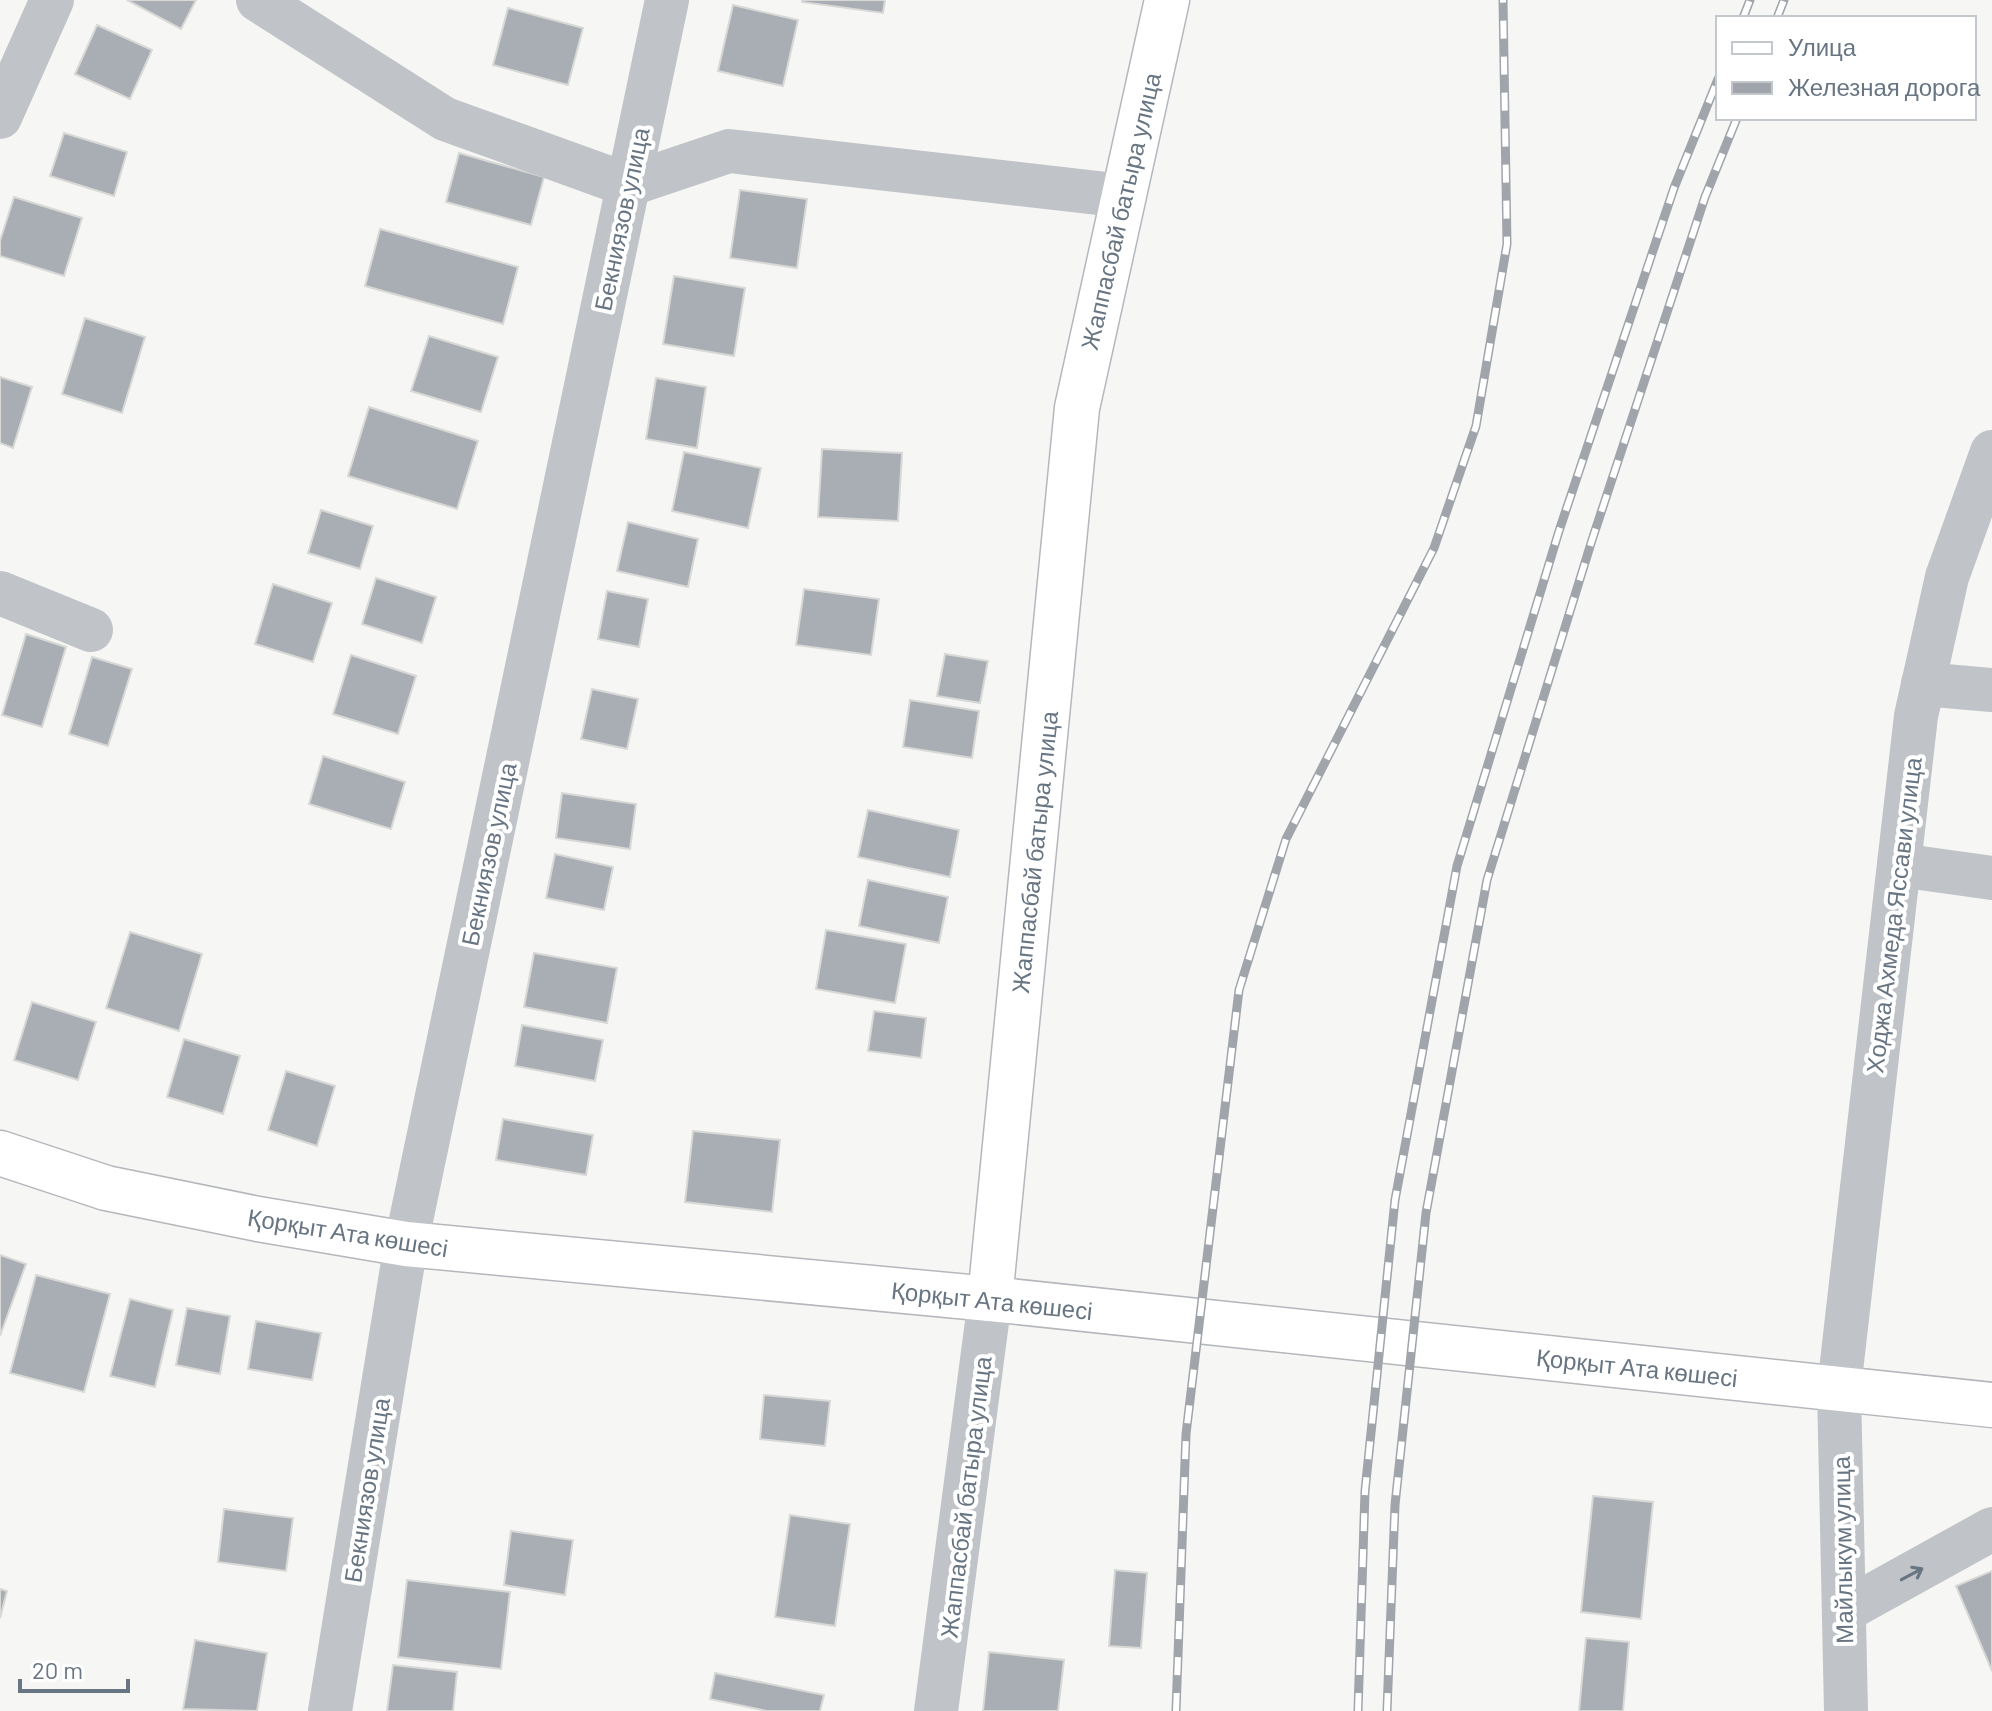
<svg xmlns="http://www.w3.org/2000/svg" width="1992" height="1711" font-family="Barlow,sans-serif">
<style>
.building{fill:#a8aeb4;stroke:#d8d8d6;stroke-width:2}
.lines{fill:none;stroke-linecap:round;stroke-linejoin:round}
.major-casing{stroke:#b4b7bb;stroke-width:47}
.minor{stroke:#c0c3c7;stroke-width:44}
.major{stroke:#fff;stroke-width:44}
.rail-casing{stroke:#a0a5ab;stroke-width:9}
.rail{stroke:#fff;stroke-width:6;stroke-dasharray:18;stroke-linecap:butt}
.oneway{stroke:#687582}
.labels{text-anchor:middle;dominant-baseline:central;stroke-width:8;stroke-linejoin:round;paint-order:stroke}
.street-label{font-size:24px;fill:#687582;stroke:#fff}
</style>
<rect width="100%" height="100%" fill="#f6f6f4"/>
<g class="building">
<polygon points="127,0 196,0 181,29"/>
<polygon points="802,0 885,0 883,13 802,2"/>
<polygon points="733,5 798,20 783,86 718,71"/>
<polygon points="508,8 583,28 568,85 493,65"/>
<polygon points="97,25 152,50 130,99 75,74"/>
<polygon points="64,133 127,152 114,196 50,176"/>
<polygon points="459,153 544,177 531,225 446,202"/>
<polygon points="740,190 807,199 797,268 730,258"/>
<polygon points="14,197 82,218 64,276 0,256 0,241"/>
<polygon points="380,229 518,267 503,324 365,286"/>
<polygon points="674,276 745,288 734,356 663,344"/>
<polygon points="85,318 145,337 122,413 62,394"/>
<polygon points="429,336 498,357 481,412 411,391"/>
<polygon points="0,377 32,387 13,448 0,443"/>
<polygon points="656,378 706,387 697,448 646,439"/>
<polygon points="369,407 478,441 457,509 348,476"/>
<polygon points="822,449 902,453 898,521 818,517"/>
<polygon points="684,452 761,468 748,528 672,511"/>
<polygon points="321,510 373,526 360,569 308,553"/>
<polygon points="628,522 698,539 688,587 617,571"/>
<polygon points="376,578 436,597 422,643 362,624"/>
<polygon points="273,584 332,603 313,662 255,644"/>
<polygon points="804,589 879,599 871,655 796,645"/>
<polygon points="607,591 648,599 639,647 598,639"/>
<polygon points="26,634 66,647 42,727 2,715"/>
<polygon points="945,654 988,661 980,703 937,696"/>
<polygon points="351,655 416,676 398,734 333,714"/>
<polygon points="92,657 132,669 108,746 69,734"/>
<polygon points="592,689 638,699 627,749 581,739"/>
<polygon points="910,700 979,711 972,758 903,747"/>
<polygon points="323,756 405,782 391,829 309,804"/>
<polygon points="562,793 636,804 630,849 556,838"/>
<polygon points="868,810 959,830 950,877 858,857"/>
<polygon points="555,854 613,867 604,910 546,898"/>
<polygon points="868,880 948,897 939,943 859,926"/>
<polygon points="826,930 906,944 895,1003 816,989"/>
<polygon points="130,932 202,954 179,1031 106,1008"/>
<polygon points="534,953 617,968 607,1023 524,1007"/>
<polygon points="32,1002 96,1022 78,1080 14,1060"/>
<polygon points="874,1011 926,1018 921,1058 868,1051"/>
<polygon points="522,1025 603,1040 595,1081 515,1066"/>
<polygon points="184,1039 240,1056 223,1114 167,1097"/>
<polygon points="286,1071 335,1086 317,1146 268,1130"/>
<polygon points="503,1119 593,1135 586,1175 496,1160"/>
<polygon points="693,1131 780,1140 772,1212 685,1202"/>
<polygon points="0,1255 26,1264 0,1336"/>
<polygon points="36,1275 110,1294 84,1392 10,1373"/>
<polygon points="130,1299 173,1310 155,1387 110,1376"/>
<polygon points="187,1308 230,1316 220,1374 176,1365"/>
<polygon points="256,1321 321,1333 312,1380 248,1369"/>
<polygon points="764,1395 830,1401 825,1446 760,1439"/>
<polygon points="1593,1496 1653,1502 1641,1619 1581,1612"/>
<polygon points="224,1509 293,1518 286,1571 218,1562"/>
<polygon points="790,1515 850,1524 835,1626 775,1617"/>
<polygon points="511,1531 573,1540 565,1595 504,1585"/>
<polygon points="1115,1570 1147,1573 1141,1648 1109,1646"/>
<polygon points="1992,1571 1992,1671 1956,1586"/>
<polygon points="407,1580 510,1592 501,1669 398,1657"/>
<polygon points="0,1589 7,1591 0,1618"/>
<polygon points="1586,1638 1629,1642 1623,1711 1579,1711"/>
<polygon points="195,1640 267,1653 257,1711 183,1709"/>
<polygon points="989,1652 1064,1660 1058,1711 983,1711"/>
<polygon points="393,1665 457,1672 453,1711 387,1711"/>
<polygon points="715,1673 824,1695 820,1711 767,1711 710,1699"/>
</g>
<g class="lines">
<g class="major-casing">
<g id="major">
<polyline points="0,1153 106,1188 258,1219 406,1244 990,1299 1992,1405"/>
<polyline points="990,1299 1077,408 1167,0"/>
</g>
</g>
<g class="minor">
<polyline points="258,0 445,119 628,185 729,151 1124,196"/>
<polyline points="0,117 52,0"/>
<polyline points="0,593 91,630"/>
<polyline points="1923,684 1992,690"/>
<polyline points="1899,865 1992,878"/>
<polyline points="1844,1611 1992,1529"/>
<polyline points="330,1711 406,1244 667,0"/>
<polyline points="936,1711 990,1299"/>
<polyline points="1846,1711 1839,1388 1916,716 1947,577 1992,452"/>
</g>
<use href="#major" class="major"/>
<g class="rail-casing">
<g id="rail">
<polyline points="1743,18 1750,0"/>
<polyline points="1777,18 1784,0"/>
<polyline points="1176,1711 1186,1434 1239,990 1286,839 1434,548 1476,426 1507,244 1503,0"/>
<polyline points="1358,1711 1365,1491 1395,1200 1457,866 1559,531 1674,188 1718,79"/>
<polyline points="1387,1711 1395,1505 1426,1213 1487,880 1592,540 1705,197 1737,118"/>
</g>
</g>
<use href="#rail" class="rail"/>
</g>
<defs><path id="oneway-shaft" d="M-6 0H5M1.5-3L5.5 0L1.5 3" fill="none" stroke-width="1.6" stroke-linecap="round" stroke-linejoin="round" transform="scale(2)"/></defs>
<use class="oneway" href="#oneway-shaft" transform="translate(1912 1574) rotate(-28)"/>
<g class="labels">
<g class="street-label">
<text transform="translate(1120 211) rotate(-77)">Жаппасбай батыра улица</text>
<text transform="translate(621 219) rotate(-78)">Бекниязов улица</text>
<text transform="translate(1034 852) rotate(-84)">Жаппасбай батыра улица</text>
<text transform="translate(488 854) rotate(-78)">Бекниязов улица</text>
<text transform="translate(1893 915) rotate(-83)">Ходжа Ахмеда Яссави улица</text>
<text transform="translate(348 1232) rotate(9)">Қорқыт Ата көшесі</text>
<text transform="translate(992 1300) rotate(6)">Қорқыт Ата көшесі</text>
<text transform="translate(1637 1367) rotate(6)">Қорқыт Ата көшесі</text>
<text transform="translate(366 1490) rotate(-81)">Бекниязов улица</text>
<text transform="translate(965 1497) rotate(-83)">Жаппасбай батыра улица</text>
<text transform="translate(1842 1550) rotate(-91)">Майлыкум улица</text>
</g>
</g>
<rect x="1716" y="16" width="260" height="104" fill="#ffffff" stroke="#c3c8cd" stroke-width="2"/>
<rect x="1732" y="42" width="40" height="12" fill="#ffffff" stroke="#c3c8cd" stroke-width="2"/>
<text x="1788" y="56" font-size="24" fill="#687582">Улица</text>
<rect x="1732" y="82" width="40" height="12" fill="#a0a5ab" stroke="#c3c8cd" stroke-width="2"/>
<text x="1788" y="96" font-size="24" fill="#687582">Железная дорога</text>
<path d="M20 1679v12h108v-12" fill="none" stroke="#687582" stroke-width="4"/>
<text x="32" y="1679" font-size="24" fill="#687582" stroke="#ffffff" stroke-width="6" paint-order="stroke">20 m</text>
</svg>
